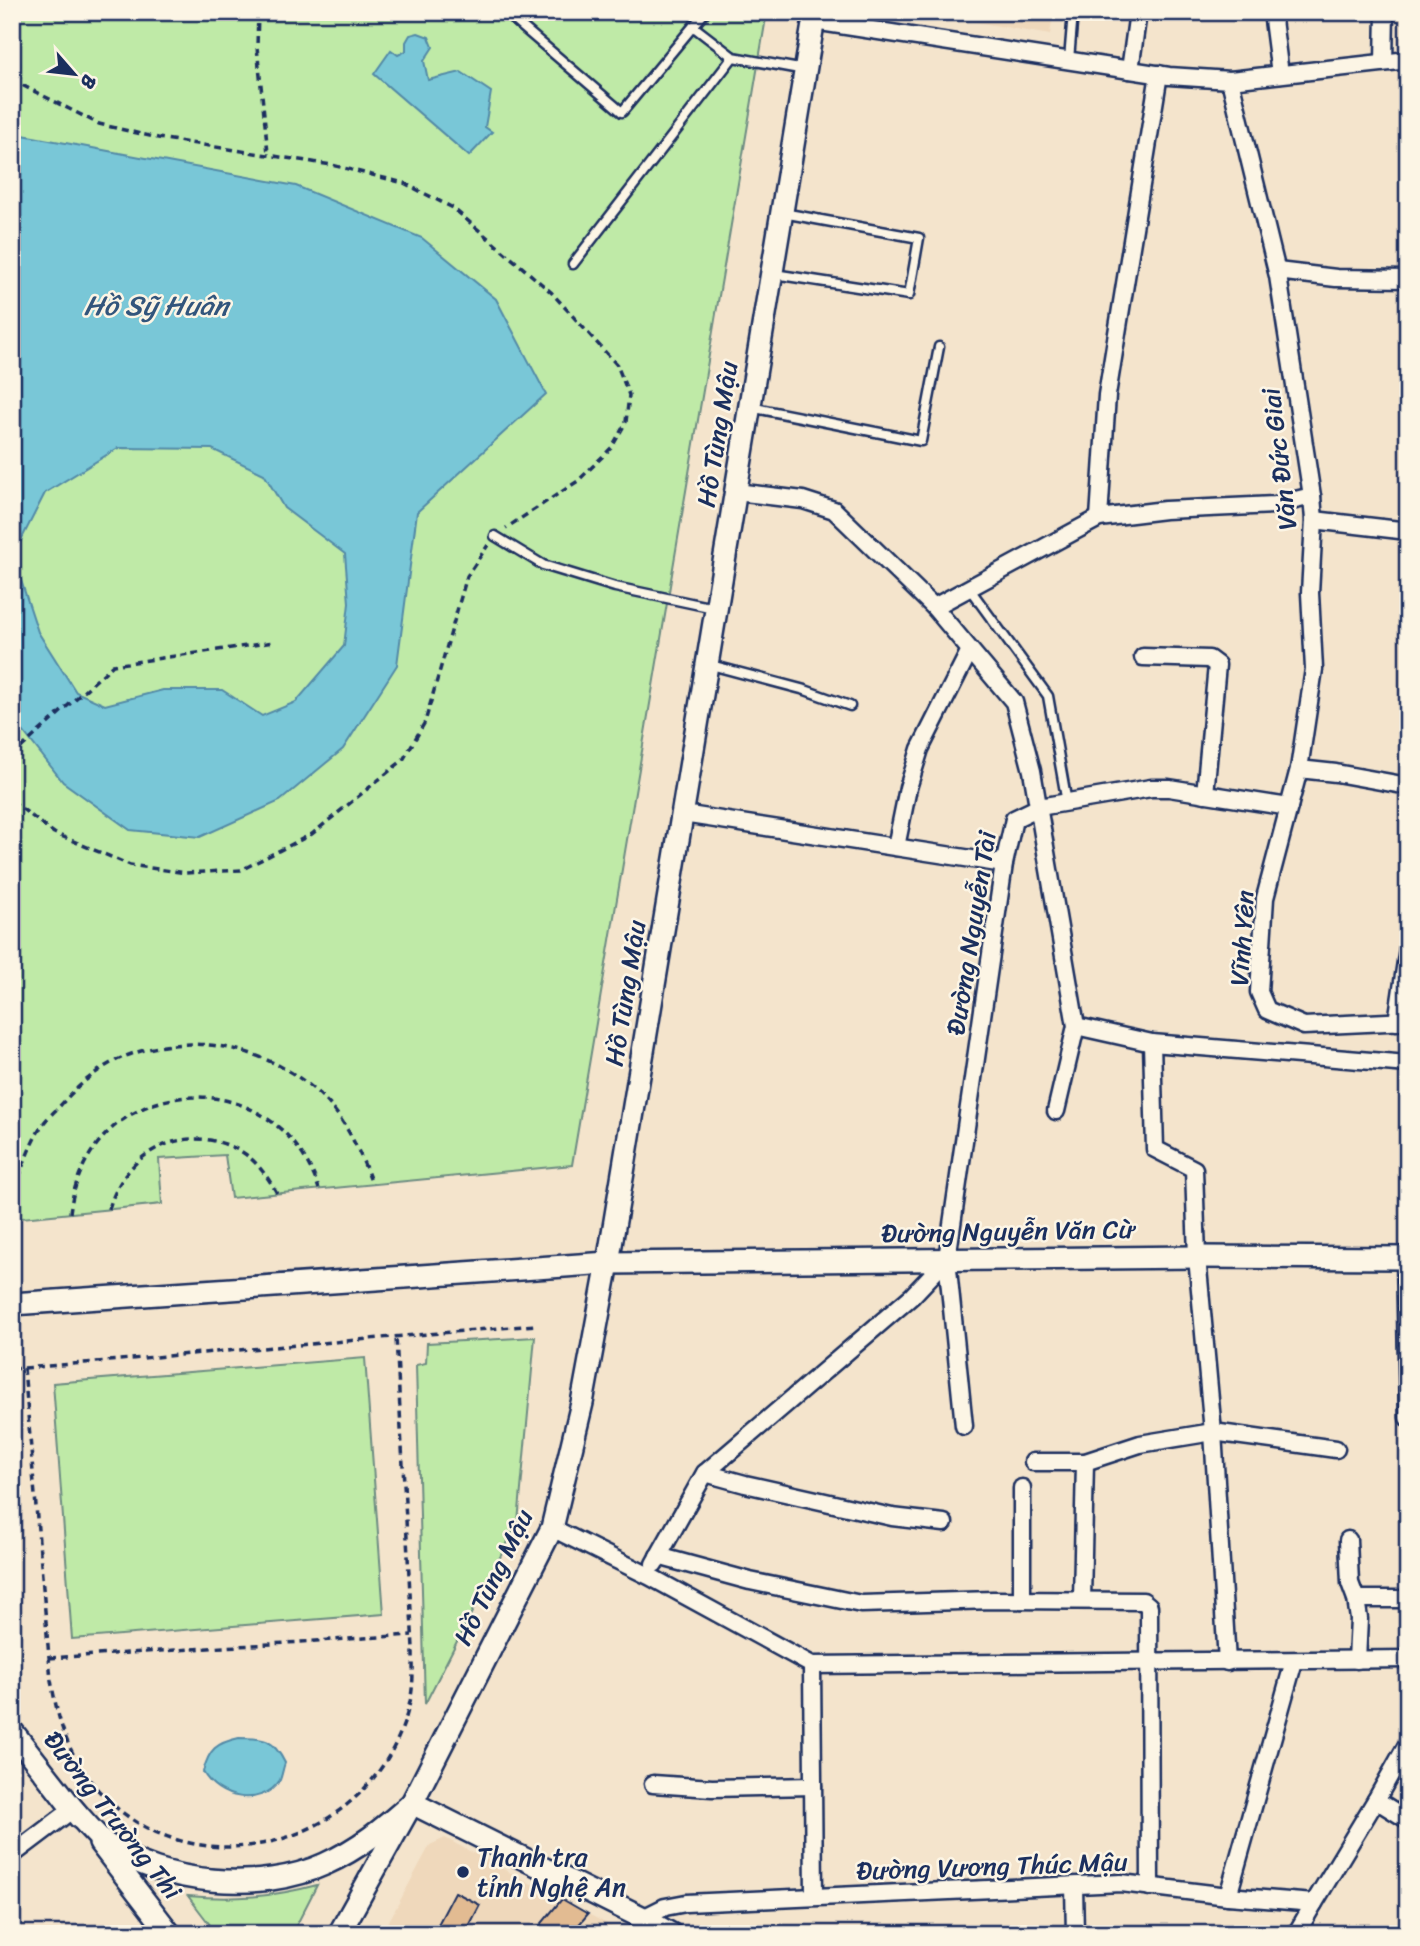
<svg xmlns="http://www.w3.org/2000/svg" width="1420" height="1946" font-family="Sriracha,sans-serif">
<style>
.built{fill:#efd8bb}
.green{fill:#bfeaa7;stroke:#6d8c82;stroke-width:2}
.water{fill:#79c7d7;stroke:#538aa7;stroke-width:2;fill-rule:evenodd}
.building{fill:#e2bb92;stroke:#1b2f5e;stroke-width:2}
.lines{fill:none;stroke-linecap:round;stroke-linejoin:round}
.lane-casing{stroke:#1b2f5e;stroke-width:13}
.street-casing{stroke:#1b2f5e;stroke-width:21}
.secondary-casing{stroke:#1b2f5e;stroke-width:26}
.path{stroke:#1b2f5e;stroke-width:3.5;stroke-dasharray:7 5;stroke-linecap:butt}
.lane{stroke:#fcf5e5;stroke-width:8}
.street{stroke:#fcf5e5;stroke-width:16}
.secondary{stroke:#fcf5e5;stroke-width:21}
.poi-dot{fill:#1b2f5e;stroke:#fcf5e5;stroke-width:2.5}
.labels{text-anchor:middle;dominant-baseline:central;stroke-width:5;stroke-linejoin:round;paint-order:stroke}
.street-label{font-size:26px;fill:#1b2f5e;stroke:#fcf5e5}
.poi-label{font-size:26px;fill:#1b2f5e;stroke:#fcf5e5;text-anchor:start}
.water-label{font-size:28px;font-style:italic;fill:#32557c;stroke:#fcf5e5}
</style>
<rect width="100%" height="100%" fill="#f4e4cc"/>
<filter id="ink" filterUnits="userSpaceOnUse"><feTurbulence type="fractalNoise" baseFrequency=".0143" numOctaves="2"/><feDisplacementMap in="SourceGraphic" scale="14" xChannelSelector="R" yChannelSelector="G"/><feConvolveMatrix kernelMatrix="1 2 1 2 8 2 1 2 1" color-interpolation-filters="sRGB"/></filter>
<g filter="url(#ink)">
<g class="built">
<polygon points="919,12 1053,12 1050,35"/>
<polygon points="445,1838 626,1934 382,1934 430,1845"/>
</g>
<g class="green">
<polygon points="12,12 767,12 572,1165 231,1198 225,1155 159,1159 162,1204 12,1219"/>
<polygon points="535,1337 518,1522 425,1704 416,1365 426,1363 427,1343"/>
<polygon points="365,1358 384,1614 72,1639 53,1383"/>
<polygon points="12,1549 20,1685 12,1675"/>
<path d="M 317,1885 L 292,1934 L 217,1934 L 188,1896 C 235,1900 272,1897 317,1885 Z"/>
</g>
<g class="water">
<polygon points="418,33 429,37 433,47 424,61 428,80 461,72 491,92 485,127 492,132 469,156 374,74 391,50 398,55 406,51 406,42 410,35"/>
<path d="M 12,133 L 296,186 L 422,238 L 496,299 L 546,394 L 417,512 L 397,665 L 343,749 L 280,801 L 200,837 L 130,830 L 63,782 L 12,717 ZM 118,448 L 212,449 L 264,474 L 284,508 L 345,554 L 349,603 L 344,646 L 296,702 L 262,716 L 222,690 L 163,690 L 105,705 L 76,692 L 38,632 L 13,556 L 45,493 Z"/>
<path d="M 239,1738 C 265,1738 273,1739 285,1763 C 283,1768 282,1775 280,1780 C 261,1809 217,1798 203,1772 C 209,1749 216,1743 239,1738 Z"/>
</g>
<g class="building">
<polygon points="455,1892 480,1905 465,1934 433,1934"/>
<polygon points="562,1899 588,1914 571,1934 533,1934"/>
</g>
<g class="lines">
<g class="lane-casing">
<g id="lane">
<polyline points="505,12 622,112 705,12"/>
<polyline points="694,27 733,57"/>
<polyline points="1069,60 1073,12"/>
<polyline points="573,264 733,57 805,70"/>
<polyline points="774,274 909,295 919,238 783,213"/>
<polyline points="750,407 921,441 939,347"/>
<polyline points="495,536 543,565 615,587 714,608"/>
<polyline points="969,588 1048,696 1067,803"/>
<polyline points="707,664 805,690 850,706"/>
</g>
</g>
<g class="street-casing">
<g id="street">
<polyline points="1272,12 1280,74"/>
<polyline points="814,21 1169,76 1230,80 1408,60"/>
<polyline points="1384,62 1385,12"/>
<polyline points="1130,70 1138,12"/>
<polyline points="1230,80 1278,276 1312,496 1314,520 1310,593 1314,669 1299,769 1336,773 1408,786"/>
<polyline points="1277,271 1336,278 1408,279"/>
<polyline points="736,492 803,500 834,510 934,607 1014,702 1032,771 1076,1026 1152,1043 1408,1064"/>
<polyline points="1099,518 1107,395 1159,74"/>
<polyline points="1314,520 1408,531"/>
<polyline points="934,607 1099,518 1165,510 1275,505 1312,496"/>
<polyline points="1143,657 1209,659 1217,665 1205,794"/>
<polyline points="1299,769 1265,898 1259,992 1267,1010 1304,1026 1408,1021"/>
<polyline points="683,814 1004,864"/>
<polyline points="896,847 908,788 920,749 970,650"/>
<polyline points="1397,1022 1408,948"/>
<polyline points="1152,1043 1155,1149 1194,1169 1197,1257 1213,1432 1227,1662"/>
<polyline points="1056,1111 1076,1026"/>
<polyline points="1405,1258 1408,1418"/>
<polyline points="964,1426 947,1259 1004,864 1014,819 1039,807 1151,788 1169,788 1289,807"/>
<polyline points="1033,1462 1085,1462 1140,1444 1213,1432 1336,1449"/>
<polyline points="705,1473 745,1484 892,1517 944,1523"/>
<polyline points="552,1528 649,1576 812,1665 1408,1659"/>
<polyline points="1348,1540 1350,1583 1356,1599"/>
<polyline points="658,1556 750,1581 861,1604 993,1600 1143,1601 1149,1606 1150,1887"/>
<polyline points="654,1564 705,1473 912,1296 947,1259"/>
<polyline points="1022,1600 1022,1488"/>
<polyline points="1082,1600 1085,1462"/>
<polyline points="1357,1660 1359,1619 1356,1599 1408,1599"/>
<polyline points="812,1665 814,1896"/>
<polyline points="653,1784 712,1788 813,1786"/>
<polyline points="1376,1800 1408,1743"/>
<polyline points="12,1855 73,1809"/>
<polyline points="1074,1886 1075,1934"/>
<polyline points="1228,1896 1294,1661"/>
<polyline points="643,1918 665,1907 686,1903 1121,1883 1228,1896 1314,1903 1376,1800 1408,1820"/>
<polyline points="1296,1934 1314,1903"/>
</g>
</g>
<g class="secondary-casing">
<g id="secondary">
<polyline points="12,1304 608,1263 1197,1257 1408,1258"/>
<polyline points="12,1731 80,1818"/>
<path d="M 73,1809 C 83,1820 94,1834 106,1844 C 163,1885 262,1893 325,1864 C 360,1848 384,1828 412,1803 L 643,1918 L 671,1934"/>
<polyline points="100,1843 170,1934"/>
<polyline points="339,1934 412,1803 552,1528 582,1403 608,1263 815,12"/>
</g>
</g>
<g class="path">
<polyline points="15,12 20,83"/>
<polyline points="258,12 257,47 268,153"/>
<polyline points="12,80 99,124 158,138 332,165 404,183 453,208 551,292 617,365 629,395 626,422 612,447 578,481 506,528"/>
<polyline points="12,756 113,665 274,642"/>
<polyline points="12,801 54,833 130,865 186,873 241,870 312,834 403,760 425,722 467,576 488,545"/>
<path d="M 12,1201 C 19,1176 28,1148 41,1127 C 46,1119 53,1113 59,1107 C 77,1086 100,1066 126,1056 C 196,1029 280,1049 330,1105 C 349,1127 362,1157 372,1184"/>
<path d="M 109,1209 C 125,1150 187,1120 242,1152 C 258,1162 268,1178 277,1193"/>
<path d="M 70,1213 C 86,1072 274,1054 319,1189"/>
<path d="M 24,1368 L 51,1680 C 56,1709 62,1735 77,1761 C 160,1901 371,1861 409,1706 C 414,1687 413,1668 413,1648 L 396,1337"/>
<polyline points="12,1369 536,1325"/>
<polyline points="49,1658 412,1635"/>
</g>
<use href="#lane" class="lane"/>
<use href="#street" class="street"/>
<use href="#secondary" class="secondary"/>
</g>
</g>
<circle class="poi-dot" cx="463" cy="1872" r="7"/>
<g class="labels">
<g class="street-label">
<text transform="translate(717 434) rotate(-81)">Hồ Tùng Mậu</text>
<text transform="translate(1279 459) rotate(-97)">Văn Đức Giai</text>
<text transform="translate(971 933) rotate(-81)">Đường Nguyễn Tài</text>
<text transform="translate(1242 938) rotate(-86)">Vĩnh Yên</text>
<text transform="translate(625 993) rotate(-81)">Hồ Tùng Mậu</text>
<text transform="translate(1008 1231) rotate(-1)">Đường Nguyễn Văn Cừ</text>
<text transform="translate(493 1577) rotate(-64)">Hồ Tùng Mậu</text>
<text transform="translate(113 1815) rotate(52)">Đường Trường Thi</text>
<text transform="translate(992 1866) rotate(-2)">Đường Vương Thúc Mậu</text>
</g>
<g class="poi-label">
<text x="477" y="1857">Thanh tra<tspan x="477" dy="30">tỉnh Nghệ An</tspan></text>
</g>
<g class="water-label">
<text x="156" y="305">Hồ Sỹ Huân</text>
</g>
</g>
<rect width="1420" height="1946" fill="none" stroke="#fcf5e5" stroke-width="42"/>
<rect x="21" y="21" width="1378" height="1904" fill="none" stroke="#1b2f5e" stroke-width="2.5" filter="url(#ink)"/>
<g transform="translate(74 74) rotate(118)" stroke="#fcf5e5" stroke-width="5" paint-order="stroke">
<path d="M0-5L12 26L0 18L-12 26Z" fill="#1b2f5e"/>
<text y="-10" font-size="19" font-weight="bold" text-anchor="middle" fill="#1b2f5e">B</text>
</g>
</svg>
